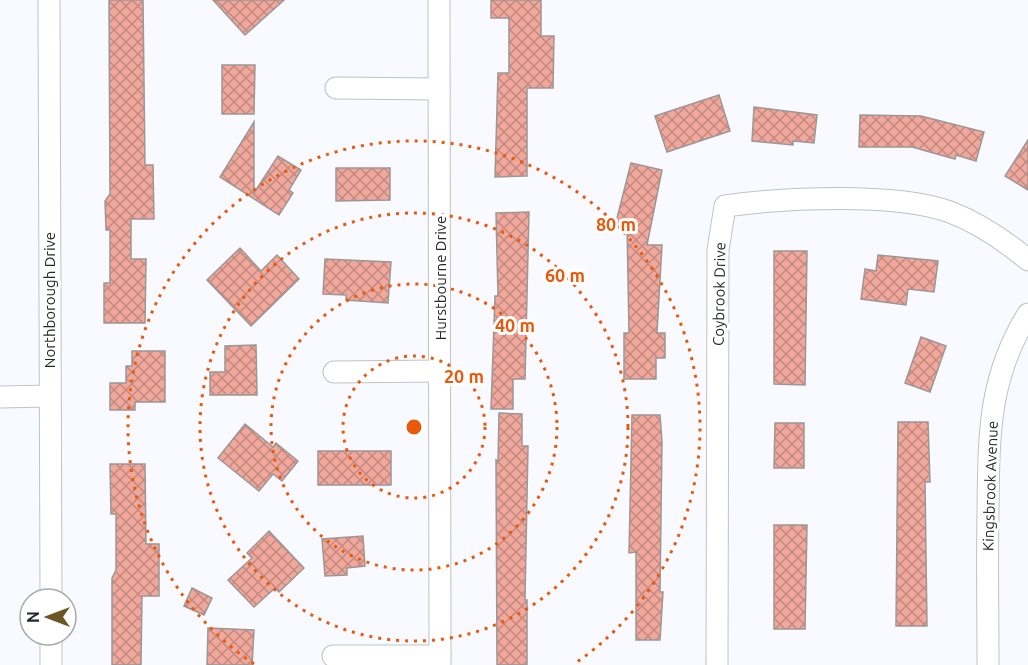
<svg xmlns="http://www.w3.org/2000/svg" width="1028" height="665" font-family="Ubuntu,sans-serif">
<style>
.building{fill:url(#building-cross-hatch);stroke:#9c9796;stroke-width:1.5}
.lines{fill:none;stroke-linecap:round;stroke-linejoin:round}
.street-casing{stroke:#bfc2c6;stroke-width:23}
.street{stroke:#fff;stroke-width:21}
.ring{fill:none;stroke:#e8590c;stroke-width:3;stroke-dasharray:3 6}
.labels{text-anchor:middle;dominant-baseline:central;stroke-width:6;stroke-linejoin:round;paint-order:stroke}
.street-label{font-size:15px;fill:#262729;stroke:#fff}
.centre{fill:#e8590c;stroke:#fff;stroke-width:3}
.ring-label{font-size:18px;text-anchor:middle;font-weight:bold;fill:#e8590c;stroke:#fff;stroke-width:6;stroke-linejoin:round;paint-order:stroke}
</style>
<defs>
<pattern id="building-cross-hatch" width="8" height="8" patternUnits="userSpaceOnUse" patternTransform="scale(1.5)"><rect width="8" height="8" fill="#f1a89c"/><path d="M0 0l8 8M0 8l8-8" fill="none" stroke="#c3897f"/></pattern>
</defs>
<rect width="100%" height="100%" fill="#f8faff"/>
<g class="building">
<polygon points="109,0 143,0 145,165 153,165 154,219 131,219 131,259 146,259 145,323 104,323 104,283 110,283 110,230 106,230 105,201 110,194"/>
<polygon points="213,0 284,0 245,35"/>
<polygon points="491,0 541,0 541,36 554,36 553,88 527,88 527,176 495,177 498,73 509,73 509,18 491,18"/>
<polygon points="222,65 255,65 254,114 222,114"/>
<polygon points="719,95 730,131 667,152 655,116"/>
<polygon points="754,107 817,115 814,143 793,141 793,145 752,141"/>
<polygon points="860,115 921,116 984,132 976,161 956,155 955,159 912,147 859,147"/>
<polygon points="254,122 254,193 278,156 301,170 289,190 293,193 279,215 220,177"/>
<polygon points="1028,140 1028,190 1005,176"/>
<polygon points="631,163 662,170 647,245 662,245 657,333 665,333 665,358 656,358 656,379 624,379 624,333 629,333 627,225 616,222"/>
<polygon points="336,168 390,168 390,200 336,201"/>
<polygon points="529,212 525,379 513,379 513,409 491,409 495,296 498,296 496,213"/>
<polygon points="240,248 261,271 277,255 299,279 251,326 207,280"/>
<polygon points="774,251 807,251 805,385 774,384"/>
<polygon points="878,255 938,261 934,292 908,289 906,305 861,299 865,269 876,271"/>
<polygon points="325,259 391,262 388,303 346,300 346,295 323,294"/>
<polygon points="921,337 946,346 930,392 905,383"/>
<polygon points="256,345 257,395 210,395 210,372 225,372 225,346"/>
<polygon points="132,351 165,351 165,402 135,402 135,410 110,410 110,383 126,383 126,366 132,366"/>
<polygon points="499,413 522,414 522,446 528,446 525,600 527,600 527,665 497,665 496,460 498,461"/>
<polygon points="632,415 660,415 662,442 660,592 663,592 660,640 636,640 636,552 629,553"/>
<polygon points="898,422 928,422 930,482 925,482 927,626 896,626"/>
<polygon points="775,423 804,423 804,468 774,468"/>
<polygon points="245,424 273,447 276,443 298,461 282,481 273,474 259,491 218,458"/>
<rect x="318" y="451" width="73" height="34"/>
<polygon points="110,464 145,464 146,544 159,544 159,596 142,596 141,665 112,665 112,578 116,570 116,514 111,514"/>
<polygon points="774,525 807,525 805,629 774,629"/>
<polygon points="269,531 304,568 279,592 275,588 254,607 228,580 252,558 247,553"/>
<polygon points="363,536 365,566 347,568 347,575 325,576 322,539"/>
<polygon points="192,588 212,598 204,615 184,606"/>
<polygon points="208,628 254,630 252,665 207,665"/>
</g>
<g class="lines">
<g class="street-casing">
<g id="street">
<polyline points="49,0 51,599"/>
<polyline points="439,0 440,665"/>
<polyline points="336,88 439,89"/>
<polyline points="334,372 440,371"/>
<polyline points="0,397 49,396"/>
<polyline points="51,635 51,665"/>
<polyline points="333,656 440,656"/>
<path d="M 717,665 L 718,250 L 725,206 C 783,198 895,192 950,212 C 979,223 1004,240 1028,260"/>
<path d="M 988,665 C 988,614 987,564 988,513 C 989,439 987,380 1028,314"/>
</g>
</g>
<use href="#street" class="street"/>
</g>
<g class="ring">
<circle cx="414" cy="427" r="71"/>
<circle cx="414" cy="427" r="143"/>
<circle cx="414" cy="427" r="214"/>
<path d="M254 664A286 286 0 1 1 574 664"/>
</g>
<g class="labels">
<g class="street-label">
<text transform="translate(440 278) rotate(-90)">Hurstbourne Drive</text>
<text transform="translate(719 294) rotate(-89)">Coybrook Drive</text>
<text transform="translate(49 300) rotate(-90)">Northborough Drive</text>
<text transform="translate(990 486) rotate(-88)">Kingsbrook Avenue</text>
</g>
</g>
<circle cx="414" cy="427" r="9" class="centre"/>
<g class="ring-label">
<text x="616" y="231">80 m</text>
<text x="565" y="282">60 m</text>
<text x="515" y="332">40 m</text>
<text x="464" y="383">20 m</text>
</g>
<g transform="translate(48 617) rotate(270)"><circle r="28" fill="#ffffff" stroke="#a8a9a9" stroke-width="1.5"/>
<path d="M0-4.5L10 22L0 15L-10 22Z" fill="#6d5626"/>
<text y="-9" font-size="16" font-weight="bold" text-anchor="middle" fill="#262729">N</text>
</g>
</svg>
